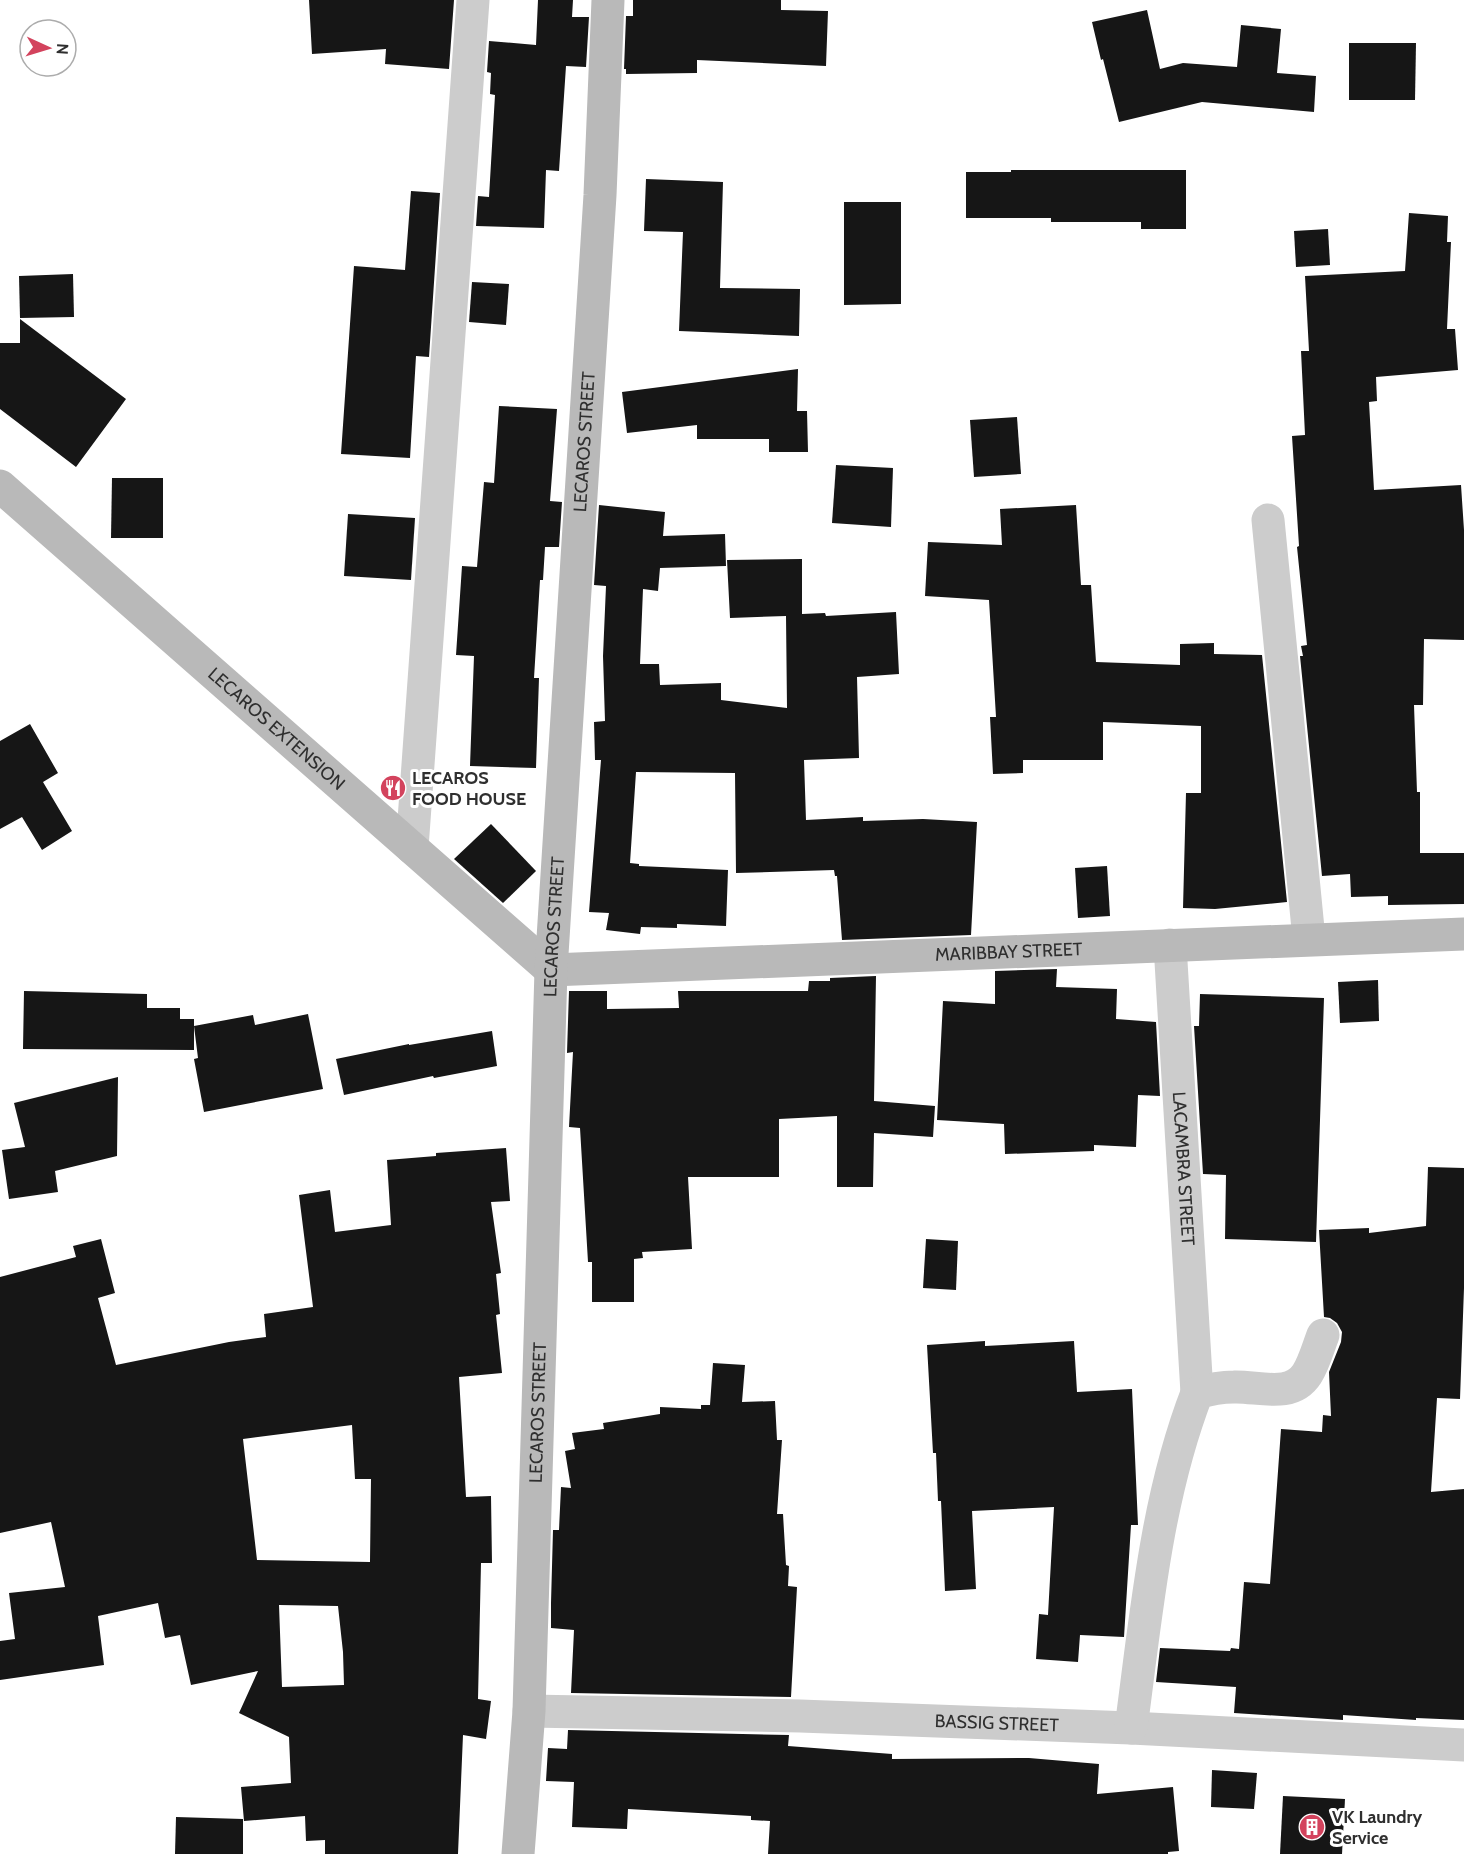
<svg xmlns="http://www.w3.org/2000/svg" width="1464" height="1854" font-family="Cabin,sans-serif">
<style>
.building{fill:#161616;fill-rule:evenodd}
.lines{fill:none;stroke-linecap:round;stroke-linejoin:round}
.street{stroke:#ccc;stroke-width:33}
.secondary{stroke:#b9b9b9;stroke-width:33}
.labels{text-anchor:middle;dominant-baseline:central;stroke-width:6;stroke-linejoin:round;paint-order:stroke}
.street-label{font-size:18px;fill:#2f2f2f;stroke:#fff}
.poi-label{font-size:18px;font-weight:bold;fill:#2f2f2f;stroke:#fff;text-anchor:start}
</style>
<rect width="100%" height="100%" fill="#fff"/>
<g class="building">
<polygon points="309,0 454,0 449,69 385,64 386,49 312,54"/>
<polygon points="538,0 573,0 572,17 589,17 586,67 566,66 559,171 546,170 544,228 476,226 478,196 489,197 495,95 490,94 491,73 487,72 489,41 536,45"/>
<polygon points="633,0 781,0 781,10 828,11 826,66 697,60 697,73 626,74 626,69 624,69 626,16 633,16"/>
<polygon points="1147,10 1160,69 1183,63 1237,67 1241,25 1281,29 1277,73 1316,76 1314,112 1202,102 1119,122 1103,59 1101,60 1092,22"/>
<polygon points="1349,43 1416,43 1415,100 1349,100"/>
<polygon points="1011,170 1186,170 1186,229 1141,229 1141,222 1051,222 1051,218 966,218 966,172 1011,172"/>
<polygon points="646,179 723,182 720,288 800,289 799,336 679,331 683,232 644,231"/>
<polygon points="411,191 440,193 429,357 416,356 410,458 341,454 354,266 405,270"/>
<polygon points="844,202 901,202 901,304 844,305"/>
<polygon points="1409,213 1448,216 1447,242 1451,242 1447,329 1455,329 1458,370 1376,377 1377,401 1369,402 1374,490 1461,485 1464,530 1464,640 1424,639 1423,705 1414,705 1417,792 1420,792 1420,853 1464,853 1464,904 1388,905 1388,896 1351,897 1350,874 1322,876 1300,656 1303,656 1301,646 1307,645 1297,547 1299,546 1292,436 1305,435 1301,351 1309,351 1305,276 1405,271"/>
<polygon points="1328,229 1330,265 1296,267 1294,231"/>
<polygon points="73,274 74,317 20,318 19,276"/>
<polygon points="472,282 509,284 506,325 469,322"/>
<polygon points="20,319 126,399 76,467 0,409 0,343 20,343"/>
<polygon points="798,369 797,411 807,411 808,452 769,452 769,439 697,439 697,425 627,433 622,392"/>
<polygon points="499,406 557,409 550,501 562,502 559,547 545,547 543,580 540,580 534,678 539,678 536,768 470,766 474,656 456,655 462,566 477,567 484,482 494,483"/>
<polygon points="1017,417 1021,474 974,477 970,420"/>
<polygon points="836,465 893,468 891,527 832,523"/>
<polygon points="112,478 163,478 163,538 111,538"/>
<polygon points="599,505 665,512 663,536 725,534 726,566 660,568 658,591 643,589 640,664 659,664 660,685 721,683 721,700 787,708 786,616 730,618 727,560 802,559 802,614 825,613 826,616 896,612 899,674 857,677 859,758 804,760 806,820 863,817 863,821 923,819 977,822 971,935 842,940 837,876 835,876 834,870 736,873 735,773 636,772 630,863 639,864 639,866 728,870 726,926 677,924 677,928 641,927 640,934 606,930 609,913 589,912 601,760 595,760 594,722 605,721 603,656 606,586 594,585"/>
<polygon points="1076,505 1081,585 1091,585 1096,662 1180,665 1180,644 1214,643 1214,654 1262,655 1287,902 1215,909 1183,908 1186,793 1201,793 1201,726 1103,722 1103,760 1023,760 1023,773 993,774 990,717 996,717 989,600 925,596 928,542 1002,545 1000,509"/>
<polygon points="348,514 415,518 411,580 344,576"/>
<polygon points="30,724 58,773 43,782 72,831 42,850 22,817 0,829 0,741"/>
<polygon points="491,824 536,871 503,903 454,859"/>
<polygon points="1107,866 1110,916 1078,918 1075,868"/>
<polygon points="1057,969 1056,987 1117,989 1116,1019 1156,1022 1160,1096 1138,1095 1136,1147 1094,1145 1094,1151 1005,1154 1004,1124 937,1120 943,1001 995,1004 995,971"/>
<polygon points="876,976 874,1101 935,1106 933,1137 874,1133 873,1187 837,1187 837,1116 779,1119 779,1177 688,1177 692,1249 642,1252 643,1258 634,1259 634,1302 592,1302 592,1262 588,1262 580,1128 569,1127 573,1052 567,1053 569,991 607,991 607,1009 679,1008 678,991 808,991 809,981 830,981 830,978"/>
<polygon points="1378,980 1379,1021 1340,1023 1338,982"/>
<polygon points="24,991 147,994 147,1008 180,1008 180,1019 194,1019 194,1050 23,1049"/>
<polygon points="1200,994 1324,998 1316,1242 1225,1239 1226,1175 1203,1174 1194,1026 1199,1026"/>
<polygon points="308,1014 323,1089 204,1112 194,1059 198,1058 194,1026 253,1015 255,1025"/>
<polygon points="492,1031 497,1066 434,1078 433,1076 344,1095 336,1059 409,1044 409,1045"/>
<polygon points="118,1077 117,1156 55,1171 58,1192 9,1199 2,1150 25,1147 14,1103"/>
<path d="M 506,1148 L 510,1201 L 491,1202 L 501,1273 L 496,1274 L 500,1314 L 496,1315 L 502,1373 L 459,1377 L 466,1497 L 491,1496 L 492,1563 L 481,1563 L 478,1699 L 491,1701 L 486,1739 L 463,1735 L 458,1854 L 325,1854 L 325,1840 L 306,1841 L 305,1816 L 244,1821 L 241,1787 L 291,1783 L 289,1737 L 239,1713 L 258,1671 L 191,1685 L 180,1635 L 165,1638 L 158,1603 L 98,1616 L 104,1665 L 0,1680 L 0,1641 L 15,1639 L 9,1593 L 65,1587 L 51,1522 L 0,1533 L 0,1277 L 76,1257 L 73,1246 L 101,1239 L 115,1293 L 98,1298 L 116,1365 L 229,1342 L 266,1337 L 264,1314 L 313,1307 L 299,1195 L 330,1190 L 335,1232 L 391,1225 L 387,1160 L 436,1156 L 436,1153 ZM 352,1425 L 355,1479 L 371,1479 L 370,1562 L 257,1560 L 243,1439 ZM 279,1605 L 338,1606 L 343,1652 L 344,1685 L 282,1687 Z"/>
<polygon points="1428,1167 1464,1168 1464,1288 1460,1399 1437,1398 1431,1492 1464,1489 1464,1720 1416,1718 1416,1720 1343,1715 1343,1720 1234,1713 1236,1687 1156,1682 1160,1648 1230,1651 1231,1648 1239,1649 1244,1582 1270,1584 1281,1429 1322,1432 1323,1415 1331,1416 1329,1372 1341,1342 1342,1332 1337,1323 1330,1318 1324,1317 1319,1230 1369,1228 1369,1233 1426,1226"/>
<polygon points="926,1239 958,1241 956,1290 923,1288"/>
<polygon points="985,1341 985,1346 1074,1341 1077,1392 1132,1389 1138,1525 1131,1525 1124,1637 1080,1635 1078,1662 1036,1659 1039,1614 1048,1615 1054,1507 972,1511 976,1589 945,1591 941,1501 938,1501 936,1453 933,1453 927,1345"/>
<polygon points="713,1363 745,1365 742,1402 775,1401 777,1440 782,1440 777,1514 783,1514 786,1565 789,1566 788,1586 797,1587 791,1697 571,1693 574,1630 551,1628 551,1603 553,1530 559,1530 561,1487 571,1488 565,1451 575,1449 572,1433 604,1429 603,1423 660,1414 660,1407 701,1409 701,1405 710,1405"/>
<polygon points="568,1730 789,1735 788,1746 892,1754 892,1759 1029,1758 1099,1764 1097,1794 1173,1787 1179,1851 1168,1852 1168,1854 768,1854 770,1821 751,1820 751,1816 628,1809 627,1829 572,1827 574,1782 546,1781 548,1748 567,1749"/>
<polygon points="1212,1770 1257,1773 1254,1809 1211,1807"/>
<polygon points="1283,1796 1345,1799 1342,1854 1280,1854"/>
<polygon points="176,1817 243,1819 243,1854 175,1854"/>
</g>
<g class="lines">
<g class="street">
<polyline points="1268,520 1309,939"/>
<polyline points="412,848 473,0"/>
<path id="s1" d="M 1170,945 L 1197,1393"/>
<path id="s2" d="M 529,1711 L 800,1716 L 1131,1728 L 1464,1745"/>
<path d="M 1131,1728 C 1146,1616 1156,1499 1197,1393 C 1210,1389 1221,1387 1234,1387 C 1258,1386 1291,1399 1307,1374 C 1314,1363 1318,1348 1323,1335"/>
</g>
<g class="secondary">
<path id="s3" d="M 0,486 L 551,970"/>
<path id="s4" d="M 551,970 L 1464,934"/>
<path id="s5" d="M 518,1854 L 529,1711 L 551,970 L 600,195 L 608,0"/>
</g>
</g>
<defs>
<g id="restaurant-disc" transform="scale(1.35)"><circle r="9.5" fill="#d3435d" stroke="#fff"/><path d="M-5-6h1v4h1v-4h1v4h1v-4h1v5L-1.5 .5V6h-2V.5L-5-1ZM5-6V6H3V1.5H1.5Q1.5-4 5-6Z" fill="#fff"/></g>
<g id="building-disc" transform="scale(1.35)"><circle r="9.5" fill="#d3435d" stroke="#fff"/><path d="M-4-6H4V6H1V3H-1V6H-4ZM-2.5-4.3h1.7v1.8h-1.7ZM.8-4.3h1.7v1.8H.8ZM-2.5-1h1.7V.8h-1.7ZM.8-1h1.7V.8H.8Z" fill="#fff"/></g>
</defs>
<g fill-rule="evenodd">
<use href="#restaurant-disc" x="393" y="788"/>
<use href="#building-disc" x="1312" y="1827"/>
</g>
<g class="labels">
<g class="street-label">
<text stroke="none"><textPath href="#s5" startOffset="1414">LECAROS STREET</textPath></text>
<text stroke="none"><textPath href="#s3" startOffset="368">LECAROS EXTENSION</textPath></text>
<text stroke="none"><textPath href="#s5" startOffset="928">LECAROS STREET</textPath></text>
<text stroke="none"><textPath href="#s4" startOffset="458">MARIBBAY STREET</textPath></text>
<text stroke="none"><textPath href="#s1" startOffset="224">LACAMBRA STREET</textPath></text>
<text stroke="none"><textPath href="#s5" startOffset="442">LECAROS STREET</textPath></text>
<text stroke="none"><textPath href="#s2" startOffset="468">BASSIG STREET</textPath></text>
</g>
<g class="poi-label">
<text x="412" y="778">LECAROS<tspan x="412" dy="21">FOOD HOUSE</tspan></text>
<text x="1332" y="1817">VK Laundry<tspan x="1332" dy="21">Service</tspan></text>
</g>
</g>
<g transform="translate(48 48) rotate(94)"><circle r="28" fill="#ffffff" stroke="#acacac" stroke-width="1.5"/>
<path d="M0-4.5L10 22L0 15L-10 22Z" fill="#d3435d"/>
<text y="-9" font-size="16" font-weight="bold" text-anchor="middle" fill="#2f2f2f">N</text>
</g>
</svg>
